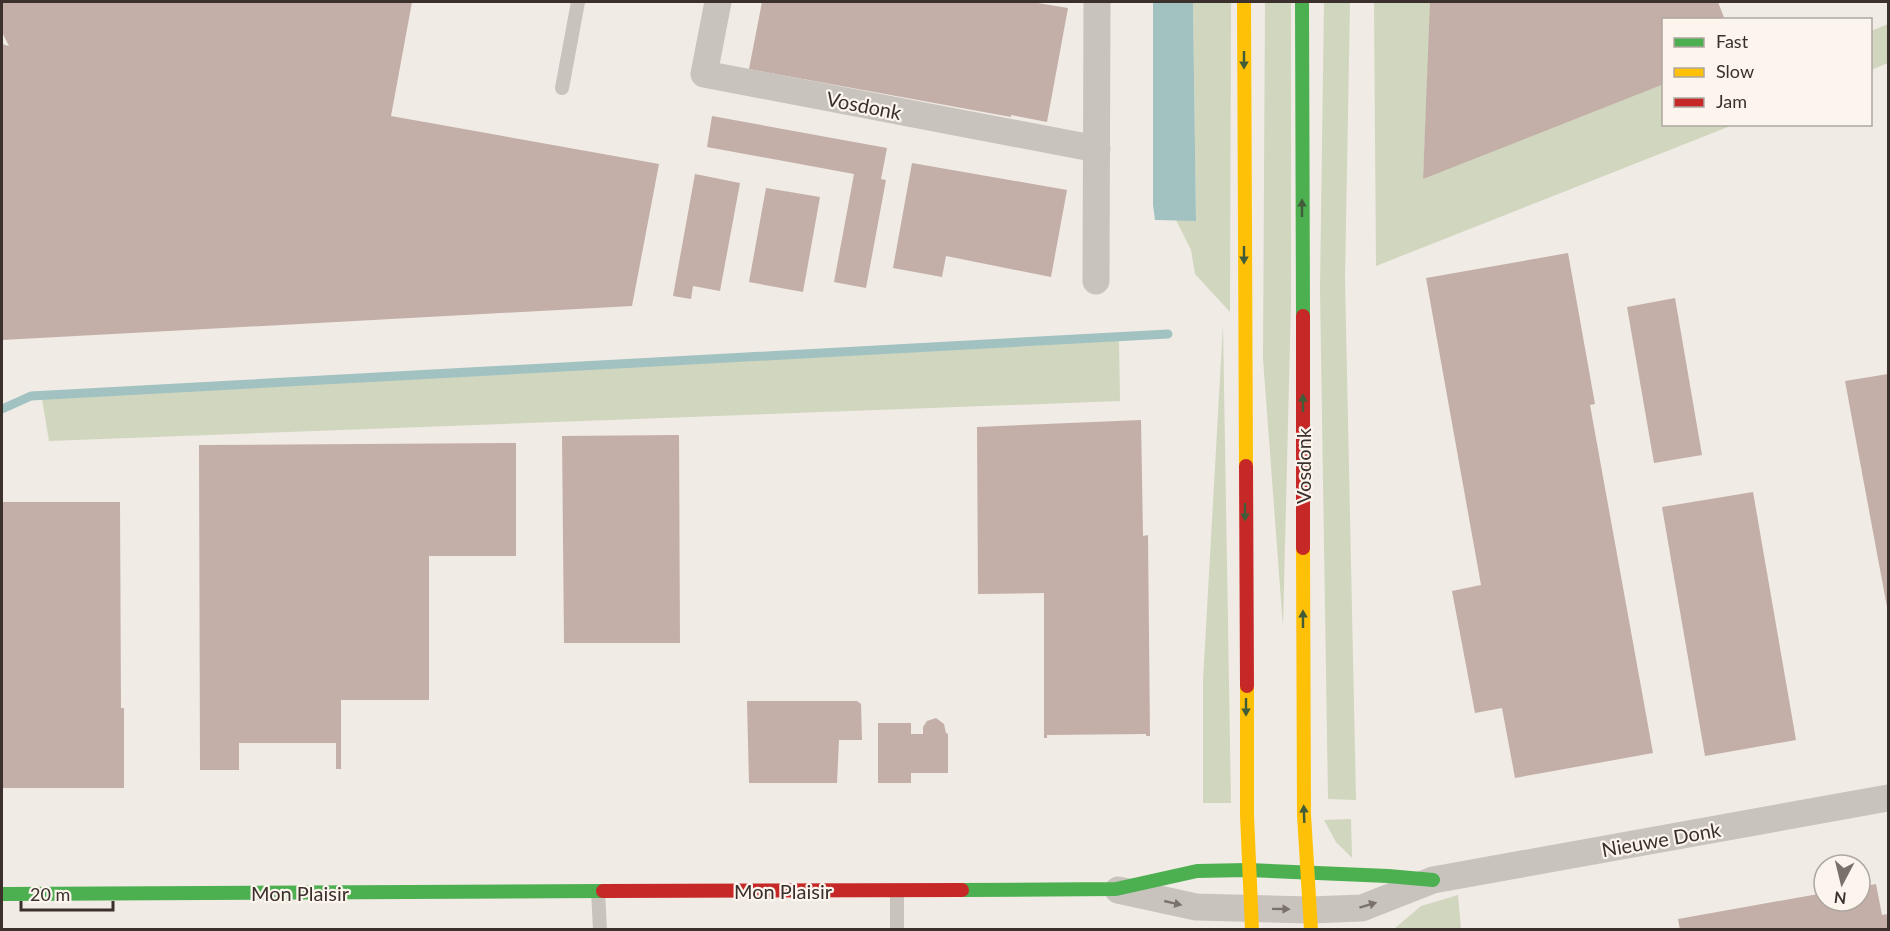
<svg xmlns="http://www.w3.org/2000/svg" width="1890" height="931" font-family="Lato,sans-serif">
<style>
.green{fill:#d1d6bf}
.water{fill:#a1c2c1}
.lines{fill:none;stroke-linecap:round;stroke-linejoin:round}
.stream{stroke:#a1c2c1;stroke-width:9}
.building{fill:#c3afa7}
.lane{stroke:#c9c3be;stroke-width:14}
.street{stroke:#c9c3be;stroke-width:27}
.fast{stroke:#4caf50;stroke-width:14}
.slow{stroke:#ffc107;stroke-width:14}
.jam{stroke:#c62828;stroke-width:14}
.oneway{fill:#415c38}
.oneway2{fill:#7b726d}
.labels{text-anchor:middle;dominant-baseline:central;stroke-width:4.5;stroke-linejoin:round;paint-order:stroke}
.street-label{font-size:20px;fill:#3b302b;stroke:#fbf5ee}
</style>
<rect width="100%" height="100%" fill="#f0ebe5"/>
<g class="green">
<polygon points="1193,2 1231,2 1230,312 1195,274 1191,250 1176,220 1196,220"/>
<polygon points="1265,2 1291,2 1291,302 1283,627 1263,359"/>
<polygon points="1324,2 1350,2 1345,279 1356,800 1328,799 1320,289"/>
<polygon points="1374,2 1431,2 1423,178 1663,84 1664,124 1733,125 1376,266"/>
<polygon points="1888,24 1888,63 1871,70 1871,31"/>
<polygon points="1223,325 1231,803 1203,803 1203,680"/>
<polygon points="1119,339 1120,401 49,441 42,399 109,391 241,383"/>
<polygon points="1351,819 1352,858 1336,842 1324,820"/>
<polygon points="1458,895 1461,929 1394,929 1421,906"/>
</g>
<polygon class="water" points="1153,2 1193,2 1196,221 1155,220 1153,205"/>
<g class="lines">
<polyline class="stream" points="2,409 31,396 1168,334"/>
</g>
<g class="building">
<polygon points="2,2 412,2 391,116 659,164 632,306 2,340 2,44 9,46 2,32"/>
<polygon points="762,2 1032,2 1068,8 1047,122 1011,115 1011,117 749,69"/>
<polygon points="1430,2 1718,2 1725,20 1664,20 1664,84 1423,179"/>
<polygon points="712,116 887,148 881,179 886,180 866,288 834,282 854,174 707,147"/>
<polygon points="912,163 1067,190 1051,277 946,256 942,277 893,268"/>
<polygon points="695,174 740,183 720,291 693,286 691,299 673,296"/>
<polygon points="766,188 820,197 803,292 749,282"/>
<polygon points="1568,253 1595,404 1590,405 1653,753 1515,778 1502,708 1475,713 1452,591 1481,585 1426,278"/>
<polygon points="1675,298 1702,455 1654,463 1627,307"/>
<polygon points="1888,374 1888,607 1887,607 1845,381"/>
<polygon points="1141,420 1143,536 1148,535 1150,736 1146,736 1146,734 1047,735 1047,738 1044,738 1044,593 978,594 977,427"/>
<polygon points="679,435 680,643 564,643 562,436"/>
<polygon points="516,443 516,556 429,556 429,700 341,700 341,769 336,769 336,743 239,743 239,770 200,770 199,445"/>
<polygon points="1753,492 1796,740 1705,756 1662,507"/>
<polygon points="2,502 120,502 121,708 124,708 124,788 2,788"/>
<polygon points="747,701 857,701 861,704 862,740 839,740 837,783 749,783"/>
<polygon points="936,718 944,724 946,733 948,734 948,773 911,773 911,783 878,783 878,723 911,723 911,734 923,734 923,727 927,721"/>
<polygon points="1876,884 1882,915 1888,914 1888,930 1680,930 1678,919 1824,893 1824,901 1860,901 1860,887"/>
</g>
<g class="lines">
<g class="lane">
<polyline points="562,88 578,2"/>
<polyline points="897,890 897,930"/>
<polyline points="598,891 600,930"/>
</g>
<g class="street">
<polyline points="718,2 704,74 1097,149"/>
<polyline points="1096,281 1097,2"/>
<polyline points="1118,890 1196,907 1310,910 1362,908 1433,880 1888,798"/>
</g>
<g class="fast">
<polyline points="1302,2 1303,316"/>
<polyline points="962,890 1116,889 1197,871 1248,870 1388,876 1433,880"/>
<polyline points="2,894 603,891"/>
</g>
<g class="slow">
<polyline points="1244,2 1246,466"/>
<polyline points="1303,548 1304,815 1311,930"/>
<polyline points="1247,686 1247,815 1252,930"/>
</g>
<g class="jam">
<polyline points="1303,316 1303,548"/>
<polyline points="1246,466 1247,686"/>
<polyline points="603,891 962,890"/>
</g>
</g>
<defs><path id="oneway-solid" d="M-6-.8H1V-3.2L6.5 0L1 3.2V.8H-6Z" transform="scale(1.5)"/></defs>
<g class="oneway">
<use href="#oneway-solid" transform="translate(1244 60) rotate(90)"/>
<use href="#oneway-solid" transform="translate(1302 208) rotate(-90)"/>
<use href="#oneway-solid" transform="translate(1244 255) rotate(90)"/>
<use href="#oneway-solid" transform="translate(1303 403) rotate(-90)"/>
<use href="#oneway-solid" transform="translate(1245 512) rotate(90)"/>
<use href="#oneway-solid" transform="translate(1303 619) rotate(-90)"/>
<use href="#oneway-solid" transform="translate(1246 707) rotate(90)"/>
<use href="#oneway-solid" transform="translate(1304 814) rotate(-92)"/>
</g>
<g class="oneway2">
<use href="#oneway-solid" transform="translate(1173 903) rotate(13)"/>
<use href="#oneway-solid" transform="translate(1368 905) rotate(-17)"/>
<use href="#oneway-solid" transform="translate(1281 909) rotate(1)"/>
</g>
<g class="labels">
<g class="street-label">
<text transform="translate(864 105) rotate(11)">Vosdonk</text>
<text transform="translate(1303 466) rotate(-90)">Vosdonk</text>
<text transform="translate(1661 839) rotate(-10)">Nieuwe Donk</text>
<text x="783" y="891">Mon Plaisir</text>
<text x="300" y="893">Mon Plaisir</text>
</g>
</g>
<rect width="1890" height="931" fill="none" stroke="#3b302b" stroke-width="6"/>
<rect x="1662" y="18" width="210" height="108" fill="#fbf5ee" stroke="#aea6a0" stroke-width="1.5"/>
<rect x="1674" y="38" width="30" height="9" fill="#4caf50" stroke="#aea6a0" stroke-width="1.5"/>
<text x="1716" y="48" font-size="18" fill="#3b302b">Fast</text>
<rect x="1674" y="68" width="30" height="9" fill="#ffc107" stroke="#aea6a0" stroke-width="1.5"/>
<text x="1716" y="78" font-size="18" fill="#3b302b">Slow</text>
<rect x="1674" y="98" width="30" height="9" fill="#c62828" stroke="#aea6a0" stroke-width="1.5"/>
<text x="1716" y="108" font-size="18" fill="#3b302b">Jam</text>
<g transform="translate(1842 883) rotate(187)"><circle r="28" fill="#fbf5ee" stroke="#aea6a0" stroke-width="1.5"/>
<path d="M0-4.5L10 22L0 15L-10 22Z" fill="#7a716c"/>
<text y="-9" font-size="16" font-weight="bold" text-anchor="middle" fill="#3b302b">N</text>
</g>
<path d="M21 901v9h92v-9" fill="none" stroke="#3b302b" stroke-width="3"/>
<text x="30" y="901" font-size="18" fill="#3b302b" stroke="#fbf5ee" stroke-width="4.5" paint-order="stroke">20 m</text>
</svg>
